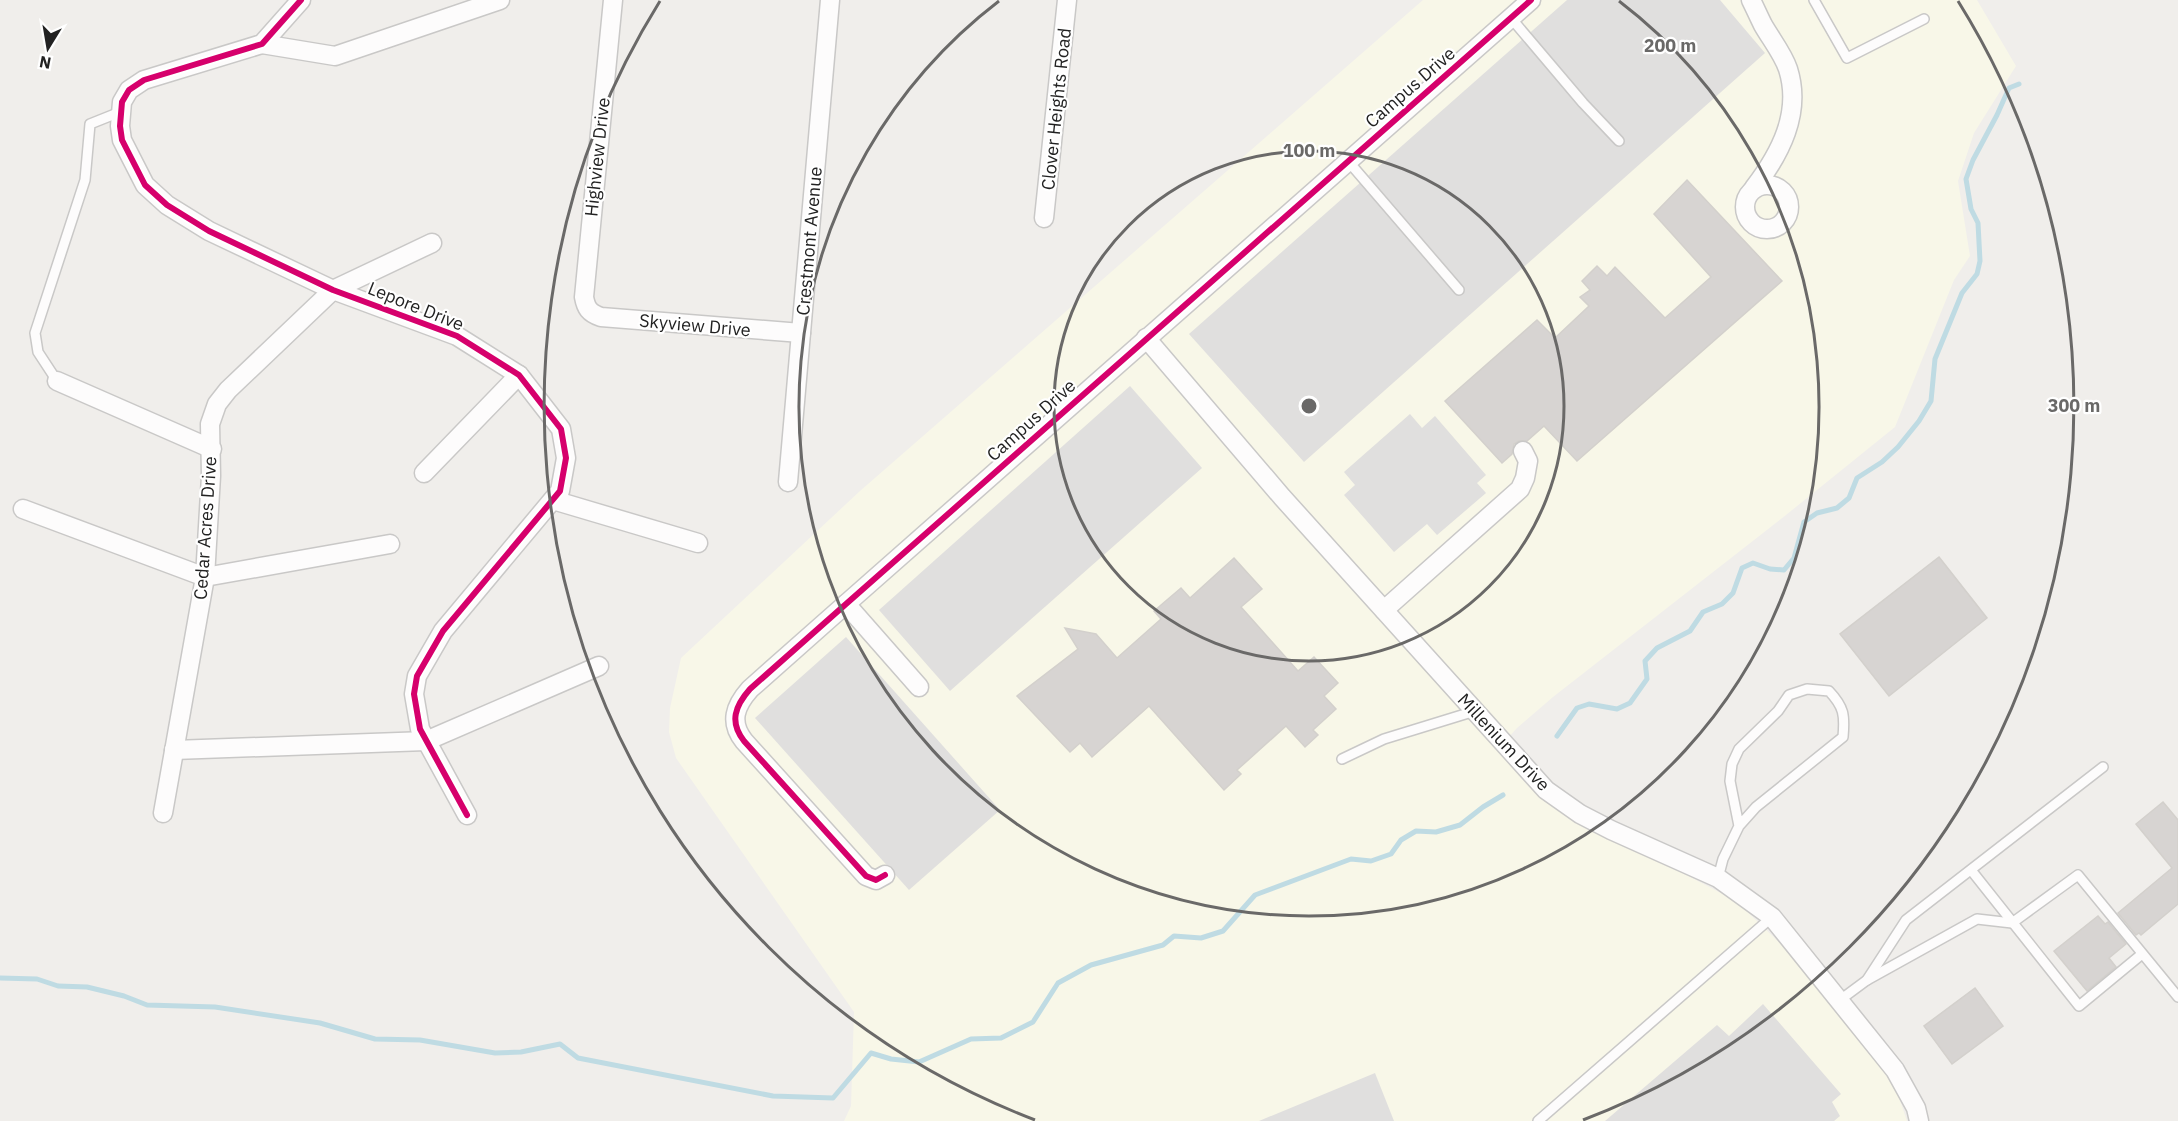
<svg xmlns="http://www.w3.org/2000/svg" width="2178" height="1121" font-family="'IBM Plex Sans',sans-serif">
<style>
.education{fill:#f8f7e8}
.parking{fill:#e0dfde}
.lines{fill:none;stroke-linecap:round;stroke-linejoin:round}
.stream{stroke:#bfdbe3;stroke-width:5}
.building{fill:#d7d4d2;stroke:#d3d0cc;stroke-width:1.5}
.service-casing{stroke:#c9c8c7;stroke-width:12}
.minor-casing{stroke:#c9c8c7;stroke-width:21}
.service{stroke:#fdfcfc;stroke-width:9}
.minor{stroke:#fdfcfc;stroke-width:18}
.cycleway-casing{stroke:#fff;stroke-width:10}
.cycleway{stroke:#d6006c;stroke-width:6}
.ring{fill:none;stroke:#6a6968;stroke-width:3}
.labels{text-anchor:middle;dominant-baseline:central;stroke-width:4.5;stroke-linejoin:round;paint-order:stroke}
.street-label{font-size:18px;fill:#222;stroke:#fff}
.centre{fill:#6a6968;stroke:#fff;stroke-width:3}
.ring-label{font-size:18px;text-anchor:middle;font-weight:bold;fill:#6a6968;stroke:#fff;stroke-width:4.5;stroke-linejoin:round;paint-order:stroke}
</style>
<rect width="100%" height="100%" fill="#f0eeeb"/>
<polygon class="education" points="1423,0 1977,0 2016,66 1974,133 1958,181 1970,256 1954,280 1895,427 1786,515 1553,697 1517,728 1497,750 1529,787 1572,820 1673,868 1736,901 1788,951 1894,1083 1907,1121 844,1121 851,1106 854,1012 676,758 669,732 670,708 681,658 860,491"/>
<g class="parking">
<polygon points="1567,0 1720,0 1765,53 1304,462 1189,334"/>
<polygon points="1130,386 1202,468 950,691 879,610"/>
<polygon points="1410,414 1422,428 1435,416 1486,475 1477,483 1486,493 1437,535 1427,524 1394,552 1344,495 1355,485 1344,472"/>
<polygon points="846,637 1000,810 909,890 755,718"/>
<polygon points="1763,1004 1841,1094 1832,1102 1840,1116 1834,1121 1605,1121 1717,1025 1729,1036"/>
<polygon points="1375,1073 1394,1121 1259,1121"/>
</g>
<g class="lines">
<g class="stream">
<polyline points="1557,736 1577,708 1589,704 1617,709 1630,703 1647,679 1645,661 1657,648 1690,631 1703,612 1722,604 1733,593 1742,568 1753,563 1770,569 1784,570 1794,558 1804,522 1817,513 1837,508 1849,498 1857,478 1882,462 1898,447 1919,421 1931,401 1935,359 1962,293 1977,274 1980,261 1978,223 1971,209 1966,179 1973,160 1997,115 2009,88 2019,84"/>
<polyline points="0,978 37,979 58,986 87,987 124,996 147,1005 215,1007 320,1023 375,1039 420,1040 495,1053 521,1052 560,1044 578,1058 773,1096 833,1098 871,1053 891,1059 919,1062 971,1039 1001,1038 1033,1022 1058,983 1091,965 1163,945 1174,936 1201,938 1223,931 1255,895 1351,859 1371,861 1391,854 1401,840 1416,831 1436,832 1460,825 1483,807 1503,795"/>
</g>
</g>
<g class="building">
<polygon points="1687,180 1782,281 1577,461 1544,426 1527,441 1519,441 1514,444 1512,454 1502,463 1445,401 1537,320 1555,338 1589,306 1580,297 1590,290 1582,281 1597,266 1607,276 1615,267 1665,318 1711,277 1654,214"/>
<polygon points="1939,557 1987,618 1889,696 1840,634"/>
<polygon points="1234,558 1262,589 1241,607 1298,671 1314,657 1338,683 1324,696 1336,709 1313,730 1318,735 1305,747 1286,726 1237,770 1241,774 1224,790 1149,706 1092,757 1080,743 1070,752 1017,696 1078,649 1065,628 1096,634 1117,658 1161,619 1154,611 1181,588 1190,598"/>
<polygon points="2163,802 2178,820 2178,904 2141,935 2139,933 2136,935 2118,913 2172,868 2136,824"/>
<polygon points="2098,916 2105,924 2108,922 2126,944 2109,958 2116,967 2087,991 2054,951"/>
<polygon points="1975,988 2003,1026 1952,1064 1924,1026"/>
</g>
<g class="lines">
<g class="service-casing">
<g id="service">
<polyline points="1814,0 1847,58 1924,19"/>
<polyline points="1511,18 1583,103 1619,141"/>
<polyline points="1348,161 1459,290"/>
<polyline points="57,381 38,352 35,333 85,180 90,124 120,112"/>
<polyline points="1342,759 1384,739 1475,711"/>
<polyline points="1971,870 2079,1006 2142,954"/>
<path d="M 1718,878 L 1723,859 L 1739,826 L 1756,807 L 1843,737 C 1845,715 1844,707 1829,691 L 1807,689 L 1789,695 L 1778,711 L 1739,749 L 1732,764 L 1730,781 L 1739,826"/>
<polyline points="1867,980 1977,919 2012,923 2078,875 2178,997"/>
<polyline points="1840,1000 1867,980 1906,920 2103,767"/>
<polyline points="1538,1121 1772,917"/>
</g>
</g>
<g class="minor-casing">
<g id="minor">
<polyline points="301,0 262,44 144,80 129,90 122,102 120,126 122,140 145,185 167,205 209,231 333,290 457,336 519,375 561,429 566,458 560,491 443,631 417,676 414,694 420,729 467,815"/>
<path d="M 613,0 L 584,297 C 586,308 589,313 601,317 L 801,333"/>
<path d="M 1751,0 C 1755,8 1759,17 1763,25 C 1771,39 1783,54 1788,69 C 1802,113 1780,154 1754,188"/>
<polyline points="262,44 335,56 500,0"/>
<circle cx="1767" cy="207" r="22"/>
<polyline points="1044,218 1067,0"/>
<polyline points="1146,338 1282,497 1546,790 1580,814 1611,830 1718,878 1772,917 1895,1070 1916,1108 1919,1121"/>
<polyline points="57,381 212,449"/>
<polyline points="424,473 519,375"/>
<polyline points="788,482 830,0"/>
<polyline points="553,500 698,543"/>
<polyline points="23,509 205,577 390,544"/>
<polyline points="846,604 919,687"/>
<polyline points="1384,610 1520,489 1525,478 1528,461 1523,451"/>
<polyline points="174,750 426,741 599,666"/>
<polyline points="163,813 205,577 211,476 210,424 217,404 228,390 333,290 432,243"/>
<path d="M 885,875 L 876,880 L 866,876 L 744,741 C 729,722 735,706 750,689 L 846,604 L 1531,0"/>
</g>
</g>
<use href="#service" class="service"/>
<use href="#minor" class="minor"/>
<g class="cycleway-casing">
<g id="cycleway">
<polyline points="301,0 262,44 144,80 129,90 122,102 120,126 122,140 145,185 167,205 209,231 333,290 457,336 519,375 561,429 566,458 560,491 443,631 417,676 414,694 420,729 467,815"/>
<path d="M 885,875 L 876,880 L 866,876 L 744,741 C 729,722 735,706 750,689 L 846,604 L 1531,0"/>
</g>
</g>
<use href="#cycleway" class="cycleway"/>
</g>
<g class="ring">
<circle cx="1309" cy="406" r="255"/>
<path d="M1619 1A510 510 0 1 1 999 1"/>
<path d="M1035 1120A765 765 0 0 1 660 1M1958 1A765 765 0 0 1 1583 1120"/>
</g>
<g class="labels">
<g class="street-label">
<text transform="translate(1410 87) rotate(-41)">Campus Drive</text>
<text transform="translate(1056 109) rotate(-84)">Clover Heights Road</text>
<text transform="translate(597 157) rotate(-84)">Highview Drive</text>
<text transform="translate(809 241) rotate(-85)">Crestmont Avenue</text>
<text transform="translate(416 306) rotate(22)">Lepore Drive</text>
<text transform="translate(695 325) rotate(5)">Skyview Drive</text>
<text transform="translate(1031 420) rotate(-42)">Campus Drive</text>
<text transform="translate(205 528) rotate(-86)">Cedar Acres Drive</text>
<text transform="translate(1504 742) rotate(47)">Millenium Drive</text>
</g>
</g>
<circle cx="1309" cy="406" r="9" class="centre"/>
<g class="ring-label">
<text x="1670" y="52">200 m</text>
<text x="1309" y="157">100 m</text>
<text x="2074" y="412">300 m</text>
</g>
<g transform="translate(48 48) rotate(191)" stroke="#ffffff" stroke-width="4.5" paint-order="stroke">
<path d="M0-4.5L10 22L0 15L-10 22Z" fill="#222222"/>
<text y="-9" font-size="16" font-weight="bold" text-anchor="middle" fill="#222222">N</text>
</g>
</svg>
